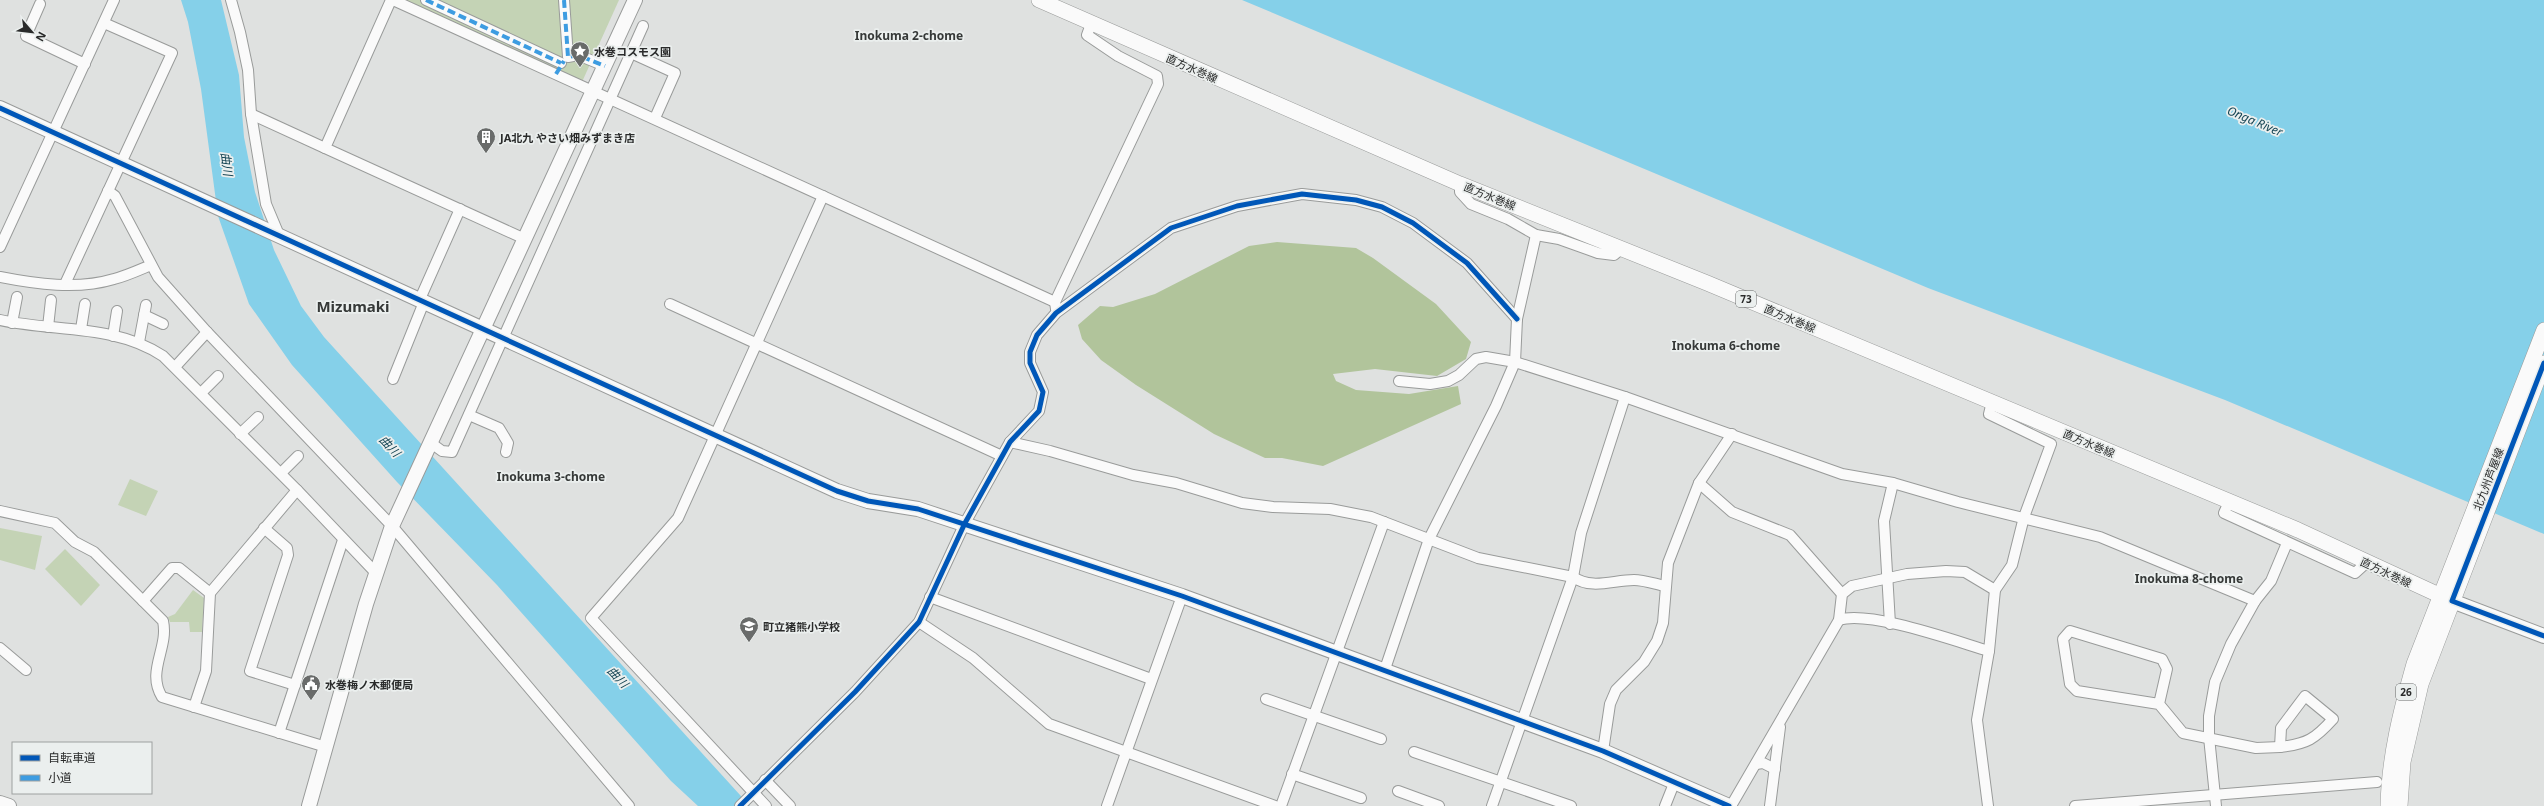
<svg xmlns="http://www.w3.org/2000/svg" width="2544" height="806" font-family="'Noto Sans','Noto Sans JP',sans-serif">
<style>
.green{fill:#c4d3b5}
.forest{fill:#b1c49b}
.water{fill:#85d0e9}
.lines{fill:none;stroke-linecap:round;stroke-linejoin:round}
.street-casing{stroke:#999b9a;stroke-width:12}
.secondary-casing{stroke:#999b9a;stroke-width:16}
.primary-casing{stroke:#999b9a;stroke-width:16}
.street{stroke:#fafafa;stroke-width:10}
.secondary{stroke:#fafafa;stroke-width:14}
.primary{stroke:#fafafa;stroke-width:15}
.quiet{stroke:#3d9ce1;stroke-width:4;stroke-dasharray:8 4;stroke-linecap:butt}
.cycleway-casing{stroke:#ebefee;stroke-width:8}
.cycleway{stroke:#0057b8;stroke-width:5}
.labels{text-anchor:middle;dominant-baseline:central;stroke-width:3.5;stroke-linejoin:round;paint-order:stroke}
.shield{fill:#ebefee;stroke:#646666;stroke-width:1}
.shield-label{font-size:10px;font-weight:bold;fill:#2a2b2b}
.poi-label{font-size:11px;font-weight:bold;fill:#2a2b2b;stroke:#ebefee;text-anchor:start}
.street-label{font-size:11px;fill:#2a2b2b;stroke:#ebefee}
.neighbourhood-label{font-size:12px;font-weight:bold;fill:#363938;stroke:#ebefee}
.water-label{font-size:12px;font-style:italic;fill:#174655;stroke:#ebefee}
.district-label{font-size:15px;font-weight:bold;fill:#363938;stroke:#ebefee}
</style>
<rect width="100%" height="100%" fill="#dfe1e0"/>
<g class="green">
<polygon points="401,0 619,0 582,82"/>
<polygon points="130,479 158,491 146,516 118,505"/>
<polygon points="0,528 42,536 35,570 0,560"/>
<polygon points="65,549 100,585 81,606 45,569"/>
<polygon points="193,590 204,598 202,632 190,632 189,622 170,622 168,617 175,614"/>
</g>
<polygon class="forest" points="1277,242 1356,248 1373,258 1436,304 1471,342 1466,359 1437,376 1375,369 1333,374 1336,381 1356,390 1409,394 1458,386 1461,404 1323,466 1282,458 1265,458 1214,434 1136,385 1101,360 1082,339 1078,325 1100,306 1113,307 1155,294 1249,246"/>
<g class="water">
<polygon points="181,0 221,0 239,75 244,137 255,192 274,250 301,306 324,337 750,806 698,806 671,781 497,585 397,482 292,365 249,304 218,216 201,89 188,22"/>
<polygon points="1242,0 2544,0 2544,534 2225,400 1928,288"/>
</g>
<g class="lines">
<g class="street-casing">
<g id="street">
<polyline points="231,0 240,32 248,70 251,114 266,204 279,235"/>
<polyline points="391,0 325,148 525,239"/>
<polyline points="393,0 1055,302"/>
<polyline points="426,0 561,63"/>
<polyline points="564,0 568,57 578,55 605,66"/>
<polyline points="40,4 26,36 85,64"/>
<polyline points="631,53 675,73 655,118"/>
<polyline points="251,114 325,148"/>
<polyline points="1460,184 1460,192 1471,204 1508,219 1536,235 1559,239 1598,253 1614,255 1621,249"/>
<polyline points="108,191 115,196 158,277 207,332 392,526 629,806"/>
<polyline points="0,247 114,0"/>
<path d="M 0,277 C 35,284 78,290 114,279 C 126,276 139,270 151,265"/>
<polyline points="65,284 172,53 104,23"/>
<polyline points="420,299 460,209"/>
<polyline points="670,304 1002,456"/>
<polyline points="1056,309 1055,302 1158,84 1157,76 1118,56 1087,35 1091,24"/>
<polyline points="144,315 163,324"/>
<path d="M 0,320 C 55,332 115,324 163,356 L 297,490 L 375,572"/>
<polyline points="12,323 17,297"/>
<polyline points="48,327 51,300"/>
<polyline points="81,329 85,304"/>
<polyline points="113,336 117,311"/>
<polyline points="139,342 146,305"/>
<polyline points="175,367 207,332"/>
<polyline points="393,379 424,302"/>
<polyline points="1399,381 1430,384 1448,381 1459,375 1476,359 1486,357 1515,362 1625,397 1842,474 1893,483 1958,502 2100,537 2255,601"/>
<polyline points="201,393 218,376"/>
<polyline points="469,415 499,428 508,443 506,452"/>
<polyline points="240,434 258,417"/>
<path d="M 1010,442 L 1050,451 L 1133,475 L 1176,483 L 1242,503 L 1273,507 L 1330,509 L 1371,517 L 1478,558 L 1573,577 C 1592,590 1613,580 1634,580 C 1644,580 1655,584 1665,586"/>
<polyline points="431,443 442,451 452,452 643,26"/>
<polyline points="281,473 298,456"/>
<polyline points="1699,483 1732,512 1790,535 1842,594"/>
<polyline points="2229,502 2224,513 2355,573 2366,563"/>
<path d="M 0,511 L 55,523 L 75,542 L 94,552 L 163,621 C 169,648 146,671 162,697 L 326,747"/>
<polyline points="264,528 287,548 288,555 250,671 295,685"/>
<polyline points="930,597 1151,679"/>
<polyline points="143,601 172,568 179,568 210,593"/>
<path d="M 1839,620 C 1869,610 1955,641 1989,651"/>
<polyline points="919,622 973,658 1049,724 1275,806"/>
<polyline points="1890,624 1884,521 1893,483"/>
<polyline points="0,648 26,670"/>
<polyline points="1385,669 1429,539 1496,406 1515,362 1517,319 1536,235"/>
<path d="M 2305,696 L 2333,719 C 2315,739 2307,744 2280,747 L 2281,728 Z"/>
<polyline points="1266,699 1381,739"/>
<polyline points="2159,704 2167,669 2162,659 2070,631 2063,639 2070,684 2077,691 2159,704 2183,733 2256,748 2280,747"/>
<polyline points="194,707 206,671 210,593 297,490"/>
<polyline points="279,733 343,540"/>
<polyline points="1603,751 1610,704 1616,690 1644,662 1657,641 1663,623 1668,563 1699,483 1732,434"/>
<polyline points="1414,752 1571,806"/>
<polyline points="1756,764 1763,763 1775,769"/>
<polyline points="1292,774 1361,798"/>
<polyline points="765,780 790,806"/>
<polyline points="1398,791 1439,806"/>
<polyline points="740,806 855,692 919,622 965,523 1010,442 1039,411 1043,392 1030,363 1030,352 1037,335 1056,313 1171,228 1237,206 1302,194 1356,200 1382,207 1413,223 1467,263 1517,319"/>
<polyline points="766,806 591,618 678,518 823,196"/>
<polyline points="1107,806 1182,596"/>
<polyline points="1281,806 1384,522"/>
<polyline points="1492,806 1573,577 1581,533 1625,397"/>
<polyline points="1665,806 1675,781"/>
<polyline points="1731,806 1839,620 1842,594 1852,586 1907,574 1946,571 1965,572 1995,590"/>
<polyline points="1770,806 1780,727"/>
<polyline points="1988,806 1977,720 1989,651 1995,590 2012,565 2024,517 2051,444 1989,414 1992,402"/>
<polyline points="2075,806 2377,782"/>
<polyline points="2216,806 2209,737 2209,716 2215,682 2231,644 2255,601 2271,581 2287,543"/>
</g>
</g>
<g class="secondary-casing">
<g id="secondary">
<polyline points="0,108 837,491 868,501 918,509 1182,596 1603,751 1729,806"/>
<polyline points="2452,601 2544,636"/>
<polyline points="0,803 9,806"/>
<polyline points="309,806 366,604 392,526 635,0"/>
</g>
</g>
<g class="primary-casing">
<g id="primary">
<polyline points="1039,0 1460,184 1707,283 2298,530 2452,601"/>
<path d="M 2388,806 C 2389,757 2401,710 2414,664 L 2544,330"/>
<polyline points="2400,806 2403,762 2421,684 2544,363"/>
</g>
</g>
<use href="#street" class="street"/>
<use href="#secondary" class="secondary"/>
<use href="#primary" class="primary"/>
<g class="quiet">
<polyline points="426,0 561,63"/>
<polyline points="564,0 568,57 578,55 605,66"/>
<polyline points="556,74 564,61"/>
</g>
<g class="cycleway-casing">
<g id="cycleway">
<polyline points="0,108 837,491 868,501 918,509 1182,596 1603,751 1729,806"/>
<polyline points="2544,363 2452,601 2544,636"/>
<polyline points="740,806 855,692 919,622 965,523 1010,442 1039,411 1043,392 1030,363 1030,352 1037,335 1056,313 1171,228 1237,206 1302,194 1356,200 1382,207 1413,223 1467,263 1517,319"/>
</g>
</g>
<use href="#cycleway" class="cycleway"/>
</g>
<defs>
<g id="sight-pin" transform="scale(1)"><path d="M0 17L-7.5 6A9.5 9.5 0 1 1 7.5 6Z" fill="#696b6a" stroke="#ebefee"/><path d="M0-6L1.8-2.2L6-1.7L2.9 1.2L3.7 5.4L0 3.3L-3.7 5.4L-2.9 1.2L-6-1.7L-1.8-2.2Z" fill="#fff"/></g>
<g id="building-pin" transform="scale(1)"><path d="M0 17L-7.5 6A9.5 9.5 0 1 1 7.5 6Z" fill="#696b6a" stroke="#ebefee"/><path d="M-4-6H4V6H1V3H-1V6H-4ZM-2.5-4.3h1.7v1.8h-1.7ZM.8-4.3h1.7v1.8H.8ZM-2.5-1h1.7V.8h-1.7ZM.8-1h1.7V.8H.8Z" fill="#fff"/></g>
<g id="school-pin" transform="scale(1)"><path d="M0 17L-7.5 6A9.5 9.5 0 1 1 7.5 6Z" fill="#696b6a" stroke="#ebefee"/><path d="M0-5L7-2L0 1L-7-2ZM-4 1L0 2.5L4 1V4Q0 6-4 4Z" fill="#fff"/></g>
<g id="civic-pin" transform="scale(1)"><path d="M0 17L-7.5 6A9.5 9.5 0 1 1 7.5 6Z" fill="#696b6a" stroke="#ebefee"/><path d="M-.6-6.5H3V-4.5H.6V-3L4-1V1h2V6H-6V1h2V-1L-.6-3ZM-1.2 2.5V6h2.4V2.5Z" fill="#fff"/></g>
</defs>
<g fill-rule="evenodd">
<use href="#sight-pin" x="580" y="51"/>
<use href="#building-pin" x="486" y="137"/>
<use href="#school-pin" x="749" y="626"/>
<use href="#civic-pin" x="311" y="684"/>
</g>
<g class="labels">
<g class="shield">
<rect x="1736" y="291" width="20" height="16" rx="3"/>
<rect x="2396" y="684" width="20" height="16" rx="3"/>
</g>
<g class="shield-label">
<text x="1746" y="299">73</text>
<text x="2406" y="692">26</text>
</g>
<g class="poi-label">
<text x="594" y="51">水巻コスモス園</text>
<text x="500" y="137">JA北九 やさい畑みずまき店</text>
<text x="763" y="626">町立猪熊小学校</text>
<text x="325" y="684">水巻梅ノ木郵便局</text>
</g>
<g class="street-label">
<text transform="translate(1192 68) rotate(24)">直方水巻線</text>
<text transform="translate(1490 196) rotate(22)">直方水巻線</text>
<text transform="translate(1790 318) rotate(23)">直方水巻線</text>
<text transform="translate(2089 443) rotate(23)">直方水巻線</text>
<text transform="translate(2488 479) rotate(-69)">北九州芦屋線</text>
<text transform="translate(2386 572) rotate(25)">直方水巻線</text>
</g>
<g class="neighbourhood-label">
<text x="909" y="35">Inokuma 2-chome</text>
<text x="1726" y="345">Inokuma 6-chome</text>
<text x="551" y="476">Inokuma 3-chome</text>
<text x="2189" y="578">Inokuma 8-chome</text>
</g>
<g class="water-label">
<text transform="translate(2255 121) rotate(23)">Onga River</text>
<text transform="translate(227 164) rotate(83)">曲川</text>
<text transform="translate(390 446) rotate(47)">曲川</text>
<text transform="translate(618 677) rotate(47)">曲川</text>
</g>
<g class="district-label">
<text x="353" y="306">Mizumaki</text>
</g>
</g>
<rect x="12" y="742" width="140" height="52" fill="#ebefee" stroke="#9ea1a0"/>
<rect x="20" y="755" width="20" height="6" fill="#0057b8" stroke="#9ea1a0"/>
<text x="48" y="762" font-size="12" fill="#2a2b2b">自転車道</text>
<rect x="20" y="775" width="20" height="6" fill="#3d9ce1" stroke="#9ea1a0"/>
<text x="48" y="782" font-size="12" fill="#2a2b2b">小道</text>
<g transform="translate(32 32) rotate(118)" stroke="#ebefee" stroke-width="3" paint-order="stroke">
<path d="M0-3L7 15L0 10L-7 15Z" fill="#2a2b2b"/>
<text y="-6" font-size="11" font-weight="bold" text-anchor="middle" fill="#2a2b2b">N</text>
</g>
</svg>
